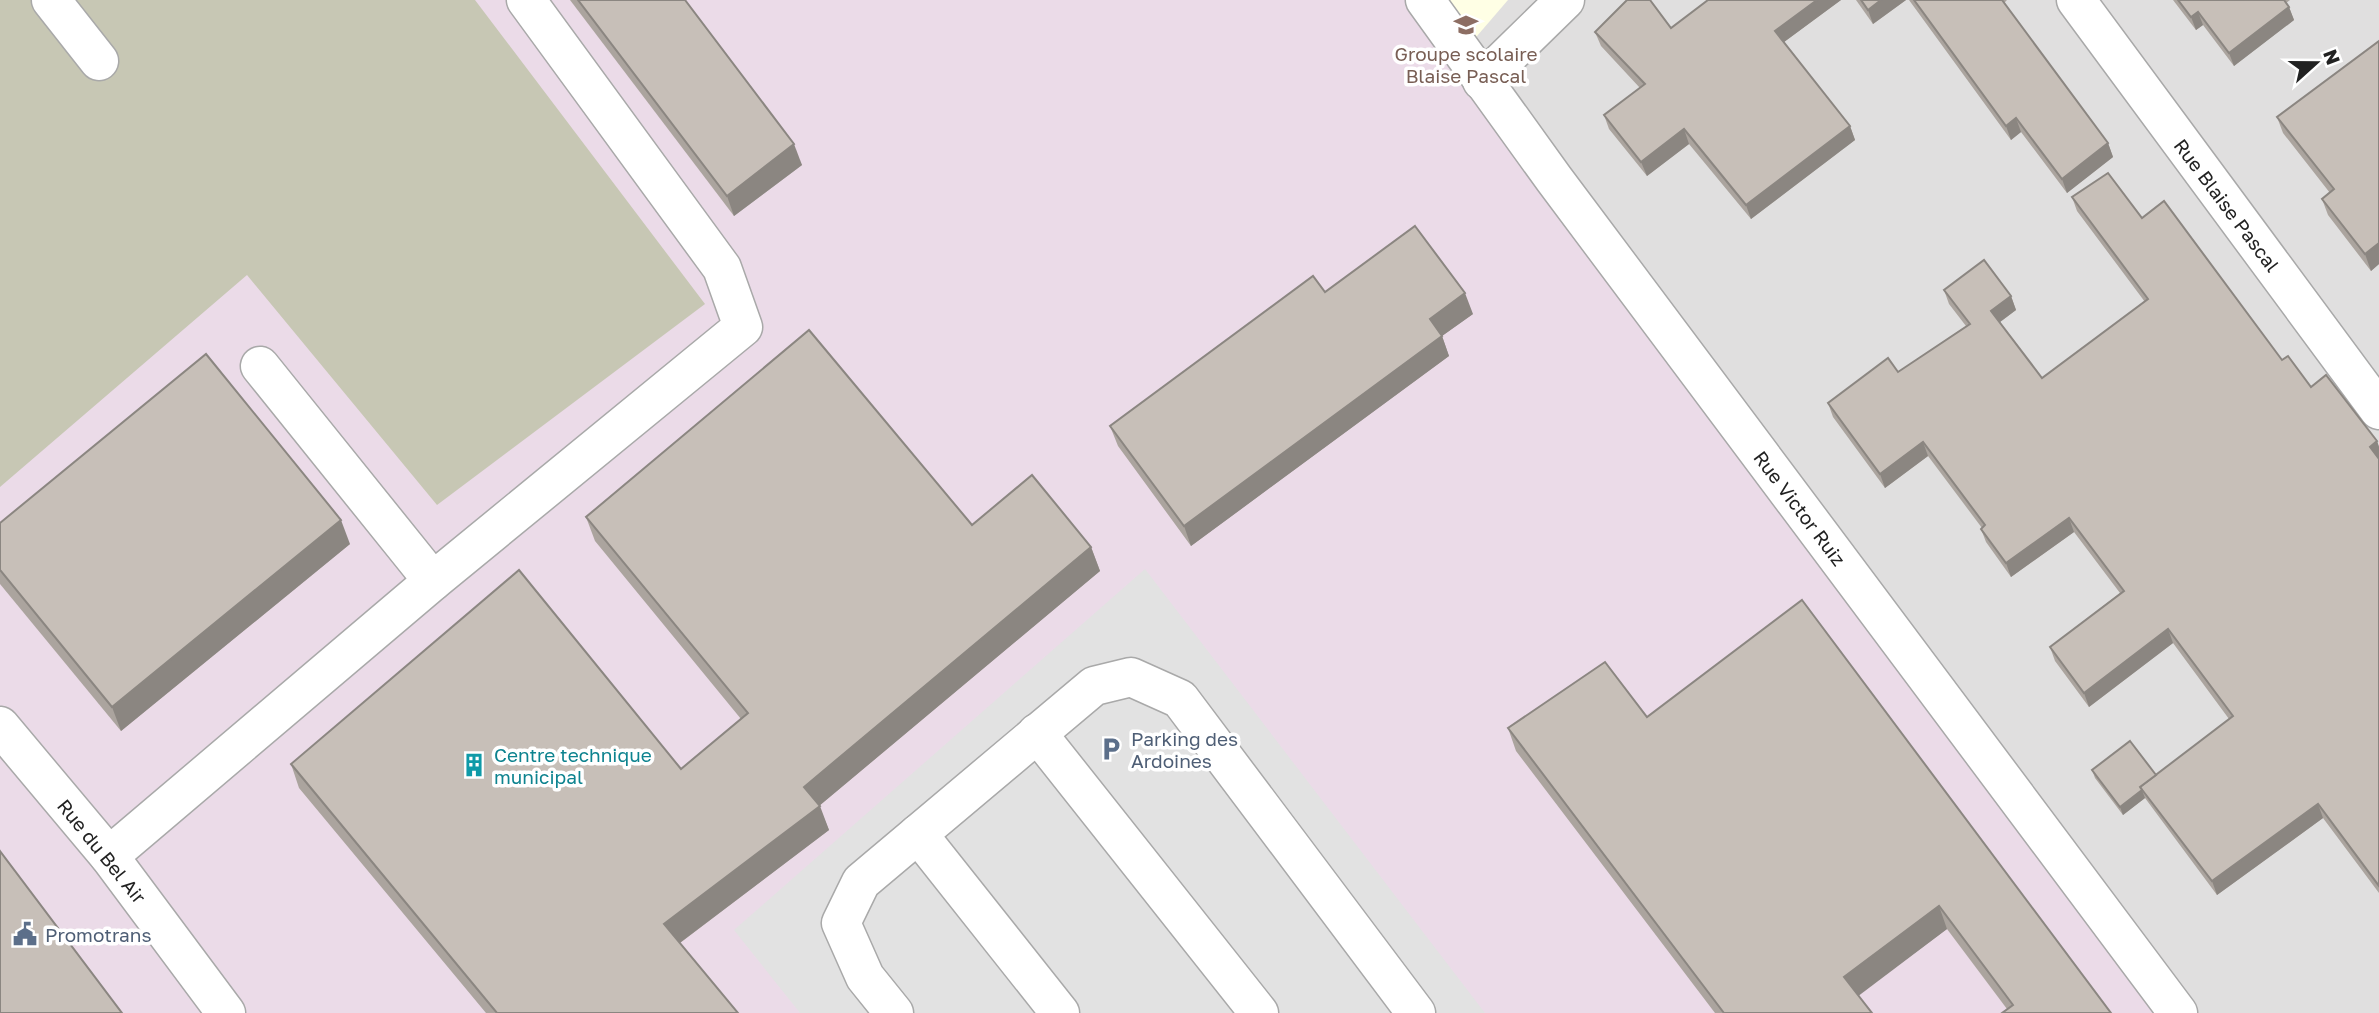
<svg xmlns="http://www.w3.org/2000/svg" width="2379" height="1013" font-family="'Golos Text',sans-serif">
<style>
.residential{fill:#e0dfdf}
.industrial{fill:#ebdbe8}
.education{fill:#ffffe5}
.construction{fill:#c7c7b4}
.parking{fill:#e2e2e2}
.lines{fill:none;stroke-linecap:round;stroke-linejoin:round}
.minor-casing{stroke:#a9a9a9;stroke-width:41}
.minor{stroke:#fff;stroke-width:38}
.wall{fill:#aba49e}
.shaded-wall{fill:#8b8681}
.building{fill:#c7bfb8;stroke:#8b8681;stroke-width:2}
.labels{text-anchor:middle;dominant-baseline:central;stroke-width:7;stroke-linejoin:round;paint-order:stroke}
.education-label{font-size:19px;fill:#785e54;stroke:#fff}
.street-label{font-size:19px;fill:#222;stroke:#fff}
.service-label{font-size:19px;fill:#4e5e75;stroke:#fff;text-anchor:start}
.culture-label{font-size:19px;fill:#0d838f;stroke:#fff;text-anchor:start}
</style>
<rect width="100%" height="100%" fill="#f2efe9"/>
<polygon class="residential" points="1417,0 2379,0 2379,1013 2178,1013"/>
<polygon class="industrial" points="0,0 1417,0 2178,1013 0,1013"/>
<polygon class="education" points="1426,0 1508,0 1465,50"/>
<polygon class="construction" points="0,0 475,0 705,304 437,505 247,275 0,487"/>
<polygon class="parking" points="1145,569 1485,1013 800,1013 734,930"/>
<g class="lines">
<g class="minor-casing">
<g id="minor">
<polyline points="51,0 99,61"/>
<polyline points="1425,0 1554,179 2178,1013"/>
<polyline points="2076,0 2379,410"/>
<polyline points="1482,81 1565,0"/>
<polyline points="260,366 433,581"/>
<polyline points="0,726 109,856 226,1013"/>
<polyline points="1037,733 1259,1013"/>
<polyline points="918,834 1060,1013"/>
<polyline points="109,856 433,581 743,327 722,268 526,0"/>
<polyline points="894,1013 865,977 841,923 861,882 1094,686 1131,677 1180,699 1416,1013"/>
</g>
</g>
<use href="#minor" class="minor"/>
</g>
<g class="wall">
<polygon points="570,0 685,0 802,165 734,216"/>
<polygon points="1708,0 1841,0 1784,42 1850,126 1855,140 1751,219 1689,144 1647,176 1609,129 1604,115 1640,88 1601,46 1595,32 1671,28"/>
<polygon points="1856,0 1906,0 1873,24"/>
<polygon points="1909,0 2007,0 2004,3 2108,143 2113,157 2067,193 2021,132 2011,140"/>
<polygon points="2173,0 2290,0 2286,3 2289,7 2294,20 2234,66 2203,25 2196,30"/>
<polygon points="2379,41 2379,264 2371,271 2328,215 2322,199 2330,193 2283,133 2277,117"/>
<polygon points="2072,197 2142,218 2282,360 2311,387 2377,441 2379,447 2379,893 2323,818 2217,895 2145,798 2123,815 2095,778 2092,770 2156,775 2229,719 2173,643 2089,707 2055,661 2050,647 2120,593 2074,532 2011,577 1986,542 1981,529 1982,528 1928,456 1885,488 1833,417 1828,403 1898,372 1966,326 1949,304 1944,290 2011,296 2016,310 2000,322 2042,378 2145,302 2077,211"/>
<polygon points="1325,292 1473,314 1442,336 1449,356 1191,546 1118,446 1110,426"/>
<polygon points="586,517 972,525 1091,547 1100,571 819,806 829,830 680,943 738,1013 486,1013 299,788 291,764 681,769 741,719 595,541"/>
<polygon points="0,523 350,544 121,731 0,584"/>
<polygon points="1647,717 2111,1013 2007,1009 1947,929 1858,995 1872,1013 1715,1013 1516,751 1508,728"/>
</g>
<g class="shaded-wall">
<polygon points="1817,0 1841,0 1780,45 1775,31"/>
<polygon points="1881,0 1906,0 1873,24 1868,10"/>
<polygon points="2289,7 2294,20 2234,66 2229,53"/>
<polygon points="2198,12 2203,25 2196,30 2191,17"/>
<polygon points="2016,118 2021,132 2011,140 2006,126"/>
<polygon points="1850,126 1855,140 1751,219 1746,205"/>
<polygon points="1684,129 1689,144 1647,176 1641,162"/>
<polygon points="2108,143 2113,157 2067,193 2062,179"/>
<polygon points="794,144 802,165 734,216 727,196"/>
<polygon points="2379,243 2379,264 2371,271 2365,254"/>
<polygon points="1465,293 1473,314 1442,336 1449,356 1191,546 1184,526 1430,319"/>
<polygon points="2011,296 2016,310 1996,325 1991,311"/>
<polygon points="2377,441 2379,447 2379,458 2375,461 2370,447"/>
<polygon points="1923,442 1928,456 1885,488 1880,474"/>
<polygon points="2069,518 2074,532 2011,577 2006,563"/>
<polygon points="341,520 350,544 121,731 112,707"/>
<polygon points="1091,547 1100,571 813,811 804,787"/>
<polygon points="2168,629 2173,643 2089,707 2084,693"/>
<polygon points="2142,790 2145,798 2123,815 2120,807"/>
<polygon points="2318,804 2323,818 2217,895 2212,881"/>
<polygon points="820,806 829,830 673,948 664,924"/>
<polygon points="1939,906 1947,929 1853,1000 1844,977"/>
</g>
<g class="building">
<polygon points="578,0 685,0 794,144 727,196"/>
<polygon points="1627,0 1650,0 1671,28 1708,0 1817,0 1775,31 1850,126 1746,205 1684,129 1641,162 1604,115 1645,84 1595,32"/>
<polygon points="1861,0 1881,0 1868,10"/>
<polygon points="1914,0 2002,0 2108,143 2062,179 2016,118 2006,126"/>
<polygon points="2178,0 2284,0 2289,7 2229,53 2198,12 2191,17"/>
<polygon points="2379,41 2379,243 2365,254 2322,199 2334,189 2277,117"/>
<polygon points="2108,173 2142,218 2164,201 2282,360 2288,356 2311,387 2326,375 2377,441 2370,447 2379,459 2379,886 2318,804 2212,881 2140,787 2233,716 2168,629 2084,693 2050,647 2124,591 2069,518 2006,563 1981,529 1985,525 1923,442 1880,474 1828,403 1888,358 1898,372 1970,324 1944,290 1984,260 2011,296 1991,311 2042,378 2148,299 2072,197"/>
<polygon points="1415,226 1465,293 1430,319 1442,336 1184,526 1110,426 1313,276 1325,292"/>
<polygon points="809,330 972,525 1032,475 1091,547 804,787 820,806 664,924 738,1013 497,1013 291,764 519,570 681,769 748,713 586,517"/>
<polygon points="206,354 341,520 112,707 0,570 0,523"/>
<polygon points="1802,600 2111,1013 2002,1013 2013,1005 1939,906 1844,977 1872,1013 1724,1013 1508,728 1605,662 1647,717"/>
<polygon points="2130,741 2156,775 2140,787 2142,790 2120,807 2092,770"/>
<polygon points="0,851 122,1013 0,1013"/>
</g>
<defs>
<g id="school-bare" transform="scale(1.89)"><path d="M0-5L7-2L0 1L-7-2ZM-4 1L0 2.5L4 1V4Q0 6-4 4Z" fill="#8d6e63" stroke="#fff" stroke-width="2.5" paint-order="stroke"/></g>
<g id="parking-bare" transform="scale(1.89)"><path d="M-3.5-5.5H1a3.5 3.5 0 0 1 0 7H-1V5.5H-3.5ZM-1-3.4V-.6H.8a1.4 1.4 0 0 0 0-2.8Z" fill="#5c6f8a" stroke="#fff" stroke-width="2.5" paint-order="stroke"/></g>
<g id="building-bare" transform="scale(1.89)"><path d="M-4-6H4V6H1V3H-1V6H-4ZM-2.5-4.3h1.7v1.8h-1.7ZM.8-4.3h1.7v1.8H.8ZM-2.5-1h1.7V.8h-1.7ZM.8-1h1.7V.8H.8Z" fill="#0f9aa8" stroke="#fff" stroke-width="2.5" paint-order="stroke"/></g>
<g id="civic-bare" transform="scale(1.89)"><path d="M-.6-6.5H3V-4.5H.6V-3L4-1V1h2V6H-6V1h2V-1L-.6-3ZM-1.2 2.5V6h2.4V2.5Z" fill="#5c6f8a" stroke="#fff" stroke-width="2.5" paint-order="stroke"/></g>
</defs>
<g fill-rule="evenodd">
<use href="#school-bare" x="1466" y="25"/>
<use href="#parking-bare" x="1111" y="749"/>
<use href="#building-bare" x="474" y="765"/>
<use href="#civic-bare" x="25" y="934"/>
</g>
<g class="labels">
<g class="education-label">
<text x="1466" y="53">Groupe scolaire<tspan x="1466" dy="22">Blaise Pascal</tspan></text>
</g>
<g class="street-label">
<text transform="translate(2227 205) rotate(53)">Rue Blaise Pascal</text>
<text transform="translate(1800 508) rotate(53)">Rue Victor Ruiz</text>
<text transform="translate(102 851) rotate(51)">Rue du Bel Air</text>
</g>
<g class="service-label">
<text x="1131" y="738">Parking des<tspan x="1131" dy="22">Ardoines</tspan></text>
<text x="45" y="934">Promotrans</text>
</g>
<g class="culture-label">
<text x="494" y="754">Centre technique<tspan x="494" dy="22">municipal</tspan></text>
</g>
</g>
<g transform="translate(2316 63) rotate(69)" stroke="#ffffff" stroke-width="5" paint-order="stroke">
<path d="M0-5L12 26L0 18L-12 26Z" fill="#222222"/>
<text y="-10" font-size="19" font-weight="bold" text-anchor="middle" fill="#222222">N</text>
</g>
</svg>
